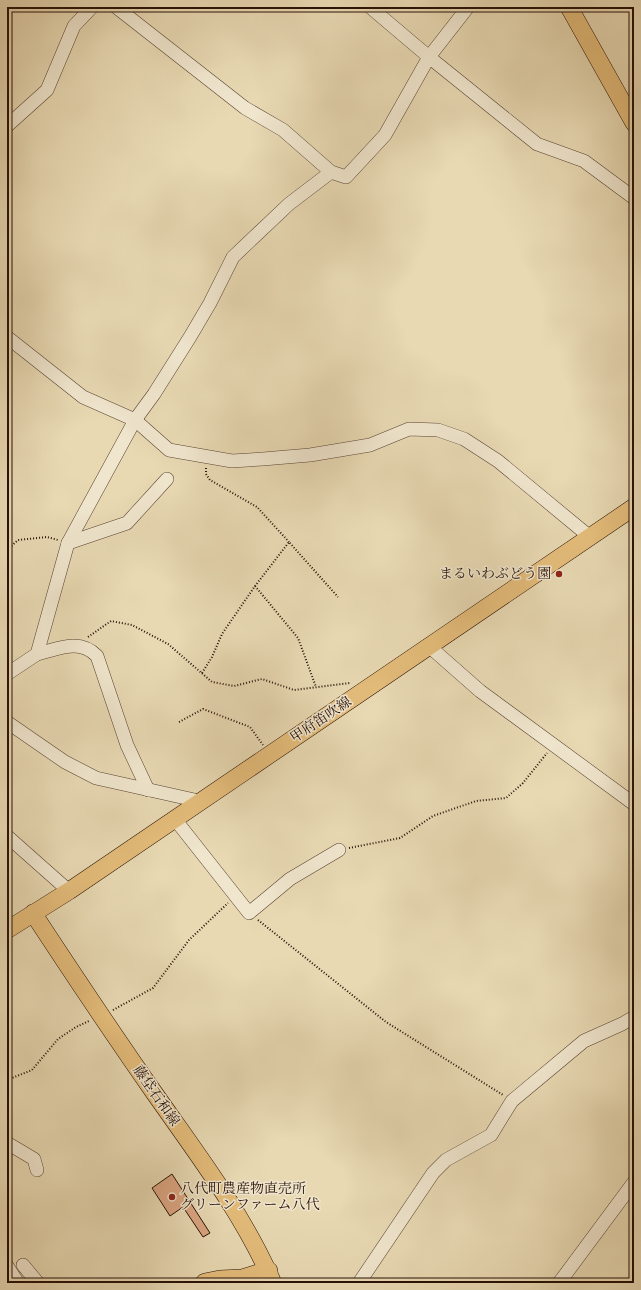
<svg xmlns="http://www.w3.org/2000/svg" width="641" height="1290" font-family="'Old Standard TT','Noto Serif JP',serif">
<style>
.building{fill:#dba582;stroke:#271006}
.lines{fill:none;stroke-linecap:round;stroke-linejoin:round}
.minor-casing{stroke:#574231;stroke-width:14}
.major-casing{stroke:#271006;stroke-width:18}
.highway-casing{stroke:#271006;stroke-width:20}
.path{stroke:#271006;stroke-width:2;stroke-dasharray:1 2;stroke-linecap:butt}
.minor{stroke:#f0e6ce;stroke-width:13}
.major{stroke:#e4bc7a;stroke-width:17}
.highway{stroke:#e4bc7a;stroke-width:19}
.poi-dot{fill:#8f2418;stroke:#f0e6ce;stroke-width:1.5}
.labels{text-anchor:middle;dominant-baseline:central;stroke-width:3;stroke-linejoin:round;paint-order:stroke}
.poi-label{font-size:14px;fill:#271006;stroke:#f0e6ce;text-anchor:end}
.street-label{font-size:14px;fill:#271006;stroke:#f0e6ce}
</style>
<rect width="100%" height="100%" fill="#e8d9b3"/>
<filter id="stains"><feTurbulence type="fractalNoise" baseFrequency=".005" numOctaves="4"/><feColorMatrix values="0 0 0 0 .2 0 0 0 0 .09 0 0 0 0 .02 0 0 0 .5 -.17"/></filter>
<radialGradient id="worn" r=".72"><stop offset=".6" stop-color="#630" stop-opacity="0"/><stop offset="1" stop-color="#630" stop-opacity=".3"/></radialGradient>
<polygon class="building" points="172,1174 210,1233 203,1237 183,1207 170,1216 152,1188"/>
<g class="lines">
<g class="minor-casing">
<g id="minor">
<polyline points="116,7 245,108 283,130 331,172 346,177 385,135 429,57 468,7"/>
<polyline points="370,7 429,57 537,144 584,161 634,198"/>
<polyline points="7,126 47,90 74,26 92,7"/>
<polyline points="7,337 83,397 135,420 169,450 232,461 263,459 310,455 370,445 409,429 438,430 464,439 498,461 590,537"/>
<polyline points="68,543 127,523 167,479"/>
<polyline points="430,647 480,691 634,804"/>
<path d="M 37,654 C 59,649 79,638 97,656 L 127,745 L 148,790"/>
<polyline points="7,674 37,654 68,543 135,420 154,394 190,337 210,303 233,257 289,204 331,172"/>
<polyline points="7,722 65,762 96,778 199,801"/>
<polyline points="174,818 249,913 290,879 339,850"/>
<polyline points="7,836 69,891"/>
<polyline points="7,1143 34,1159 37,1170"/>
<polyline points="23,1265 38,1283"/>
<polyline points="7,1266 18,1283"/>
<polyline points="359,1283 433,1173 446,1160 491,1135 512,1101 584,1041 622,1024 634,1017"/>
<polyline points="559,1283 634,1182"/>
</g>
</g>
<g class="major-casing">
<g id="major">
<polyline points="569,7 634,123"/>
<path d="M 33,913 C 73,974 113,1034 155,1094 C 197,1154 244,1215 273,1283"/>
<polyline points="7,930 69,891 634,507"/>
</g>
</g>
<g class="highway-casing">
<polyline id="highway" points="205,1283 220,1280 242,1279 268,1271"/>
</g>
<g class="path">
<polyline points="206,468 206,474 210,480 257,507 289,542"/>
<polyline points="7,550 18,540 47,537 58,540"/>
<polyline points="255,586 298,638 316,687"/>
<polyline points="88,637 111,621 132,625 168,644 212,682 234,686 262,679 294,690 350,683"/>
<polyline points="202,673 212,657 222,634 255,586 289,542 338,597"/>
<polyline points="179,722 203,709 250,727 263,745"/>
<polyline points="349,848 400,838 433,816 476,801 506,798 523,783 547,753"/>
<polyline points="258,920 386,1022 503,1095"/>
<polyline points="113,1010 153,988 189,940 228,903"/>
<polyline points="7,1080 32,1070 58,1039 76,1027 89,1021"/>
</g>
<use href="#minor" class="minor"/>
<use href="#major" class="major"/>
<use href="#highway" class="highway"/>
</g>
<g class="poi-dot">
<circle cx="559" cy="574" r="4"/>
<circle cx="172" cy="1197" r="4"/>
</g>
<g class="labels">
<g class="poi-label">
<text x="551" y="574">まるいわぶどう園</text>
<text x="180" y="1189" text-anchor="start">八代町農産物直売所<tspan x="180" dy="16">グリーンファーム八代</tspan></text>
</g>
<g class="street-label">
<text transform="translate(321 720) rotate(-34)">甲府笛吹線</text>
<text transform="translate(156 1096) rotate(55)">藤垈石和線</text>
</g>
</g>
<rect width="641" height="1290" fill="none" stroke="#e8d9b3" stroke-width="24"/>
<rect x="8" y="8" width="625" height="1274" fill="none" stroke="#271006" stroke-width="2"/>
<rect x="12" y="12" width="617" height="1266" fill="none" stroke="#271006"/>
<rect width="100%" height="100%" filter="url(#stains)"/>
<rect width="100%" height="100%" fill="url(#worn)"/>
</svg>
